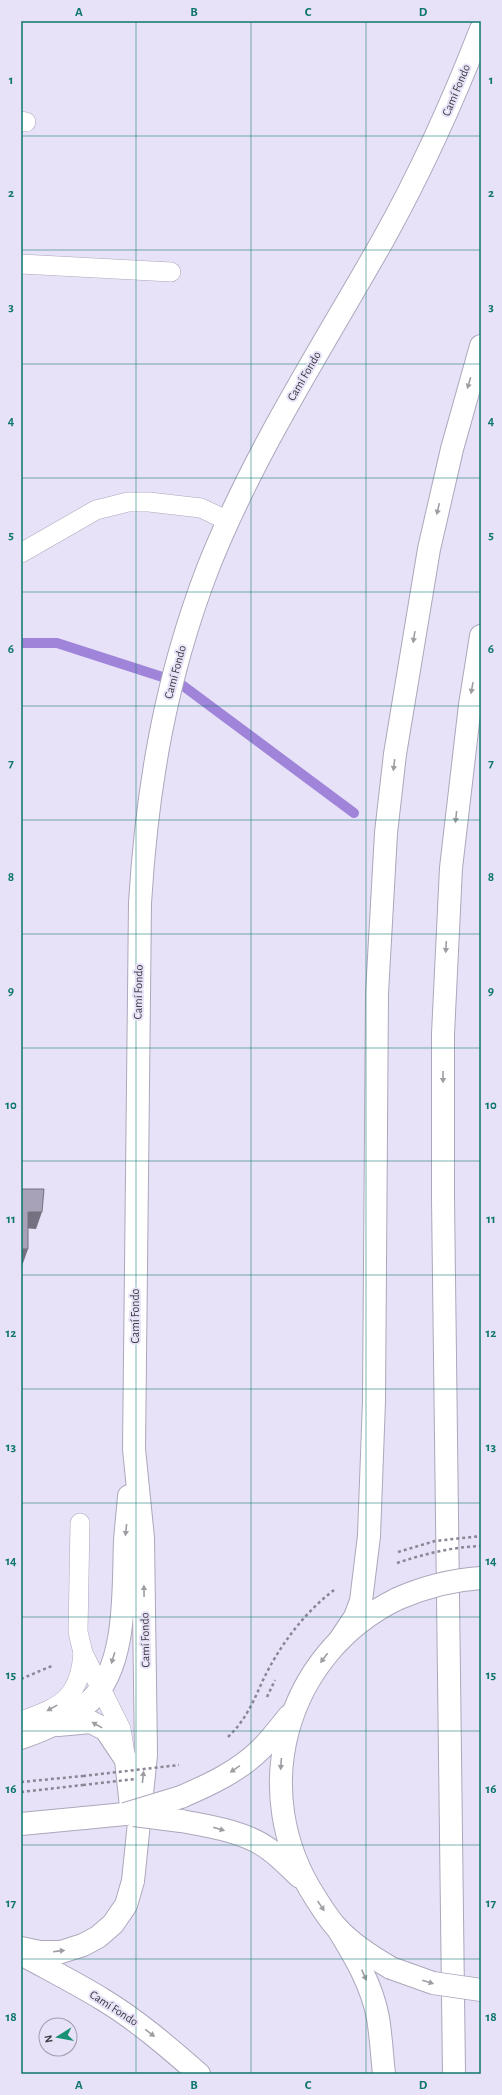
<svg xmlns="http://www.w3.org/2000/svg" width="502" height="2095" font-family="'Alegreya Sans',sans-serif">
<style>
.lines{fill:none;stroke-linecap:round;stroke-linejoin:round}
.stream{stroke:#9f84d9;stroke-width:10}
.service-casing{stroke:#ada7bc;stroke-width:20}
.minor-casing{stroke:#ada7bc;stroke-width:24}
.tertiary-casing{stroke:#ada7bc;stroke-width:24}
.motorway-casing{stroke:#ada7bc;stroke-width:24}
.path{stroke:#8a8695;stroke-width:2.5;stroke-dasharray:3 3;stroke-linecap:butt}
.service{stroke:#fff;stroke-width:19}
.minor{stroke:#fff;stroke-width:22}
.tertiary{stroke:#fff;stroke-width:22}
.motorway{stroke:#fff;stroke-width:22}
.tertiary-bridge-casing{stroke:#ada7bc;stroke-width:24;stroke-linecap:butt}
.path-bridge{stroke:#8a8695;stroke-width:2.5;stroke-dasharray:3 3;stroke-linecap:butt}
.tertiary-bridge{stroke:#fff;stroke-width:22}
.shaded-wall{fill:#757180}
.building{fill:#a7a2b7;stroke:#757180}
.oneway{fill:#9e9da2}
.grid{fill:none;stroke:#0f766e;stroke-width:1;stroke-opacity:0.55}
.labels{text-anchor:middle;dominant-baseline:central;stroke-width:4;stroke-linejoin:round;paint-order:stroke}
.street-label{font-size:12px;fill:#3d3b44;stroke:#e7e2f7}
.neatline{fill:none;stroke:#0f766e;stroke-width:1.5}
.grid-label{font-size:13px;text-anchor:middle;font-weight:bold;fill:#0f766e}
</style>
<rect width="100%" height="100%" fill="#e7e2f7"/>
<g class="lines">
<polyline class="stream" points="21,643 57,643 178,682 354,813"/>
<g class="service-casing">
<g id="service">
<polyline points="21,121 26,122"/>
<polyline points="21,264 171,272"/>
<polyline points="21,553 96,510 128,502 149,502 201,508 228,521"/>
<polyline points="80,1523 78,1632 83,1653 121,1729 126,1760"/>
<path d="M 21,1721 C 61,1707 80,1698 83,1653"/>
</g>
</g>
<g class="minor-casing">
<polyline id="minor" points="21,1824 84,1818"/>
</g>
<g class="tertiary-casing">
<g id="tertiary">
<polyline points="58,1725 91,1722 106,1730 126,1760 131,1807"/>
<path d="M 21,1738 C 46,1729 70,1719 90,1701 C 128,1666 123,1588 125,1541 C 126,1526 128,1511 129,1496"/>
<path d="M 181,1797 C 209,1785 239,1771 261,1749 C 271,1739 280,1727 289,1716"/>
<polyline points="84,1818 125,1814"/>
<path d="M 181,1821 C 209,1826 247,1832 270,1850 C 281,1858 290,1868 300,1877"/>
<path d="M 21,1948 L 40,1952 L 61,1952 L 83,1945 L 98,1937 L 113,1924 L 126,1905 L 133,1881 L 146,1755 L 143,1538 L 134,1449 L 140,903 C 147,786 166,677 208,568 C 254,452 322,348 383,240 C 421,172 453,101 481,29"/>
<path d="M 21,1954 C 48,1969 76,1983 102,1999 C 137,2020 168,2047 199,2074"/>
<path d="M 391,1968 C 372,1957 353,1945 338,1929 C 329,1920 322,1908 315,1897 C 247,1792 284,1655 397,1599"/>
</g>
</g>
<g class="motorway-casing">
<g id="motorway">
<polyline points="339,1641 355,1617 361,1601 369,1536 374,1401 377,993 386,833 395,754 429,549 452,449 481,346"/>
<path d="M 338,1929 C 355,1957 372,1985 378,2018 C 381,2036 382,2056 384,2074"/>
<polyline points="454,2074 443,1198 443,1034 451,868 470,705 481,636"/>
</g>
</g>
<g class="path">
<polyline points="21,1679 54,1665"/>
<polyline points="267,1697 275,1680"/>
<path d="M 228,1737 C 246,1720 254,1700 264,1678 C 280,1645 305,1612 334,1590"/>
<polyline points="21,1782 83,1776"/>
<polyline points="21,1792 83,1785"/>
</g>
<use href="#service" class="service"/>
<use href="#minor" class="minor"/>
<use href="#tertiary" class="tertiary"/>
<use href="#motorway" class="motorway"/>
<g class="tertiary-bridge-casing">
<g id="tertiary-bridge">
<path d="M 397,1599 C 424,1587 451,1580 481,1578"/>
<polyline points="125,1814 181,1797"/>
<polyline points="134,1815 181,1821"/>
<polyline points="391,1968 433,1983 481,1990"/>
</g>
</g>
<g class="path-bridge">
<polyline points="398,1552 435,1541 481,1536"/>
<path d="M 397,1563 C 424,1554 452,1547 481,1546"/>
<polyline points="83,1776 179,1765"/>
<polyline points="83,1785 135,1779"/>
</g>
<use href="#tertiary-bridge" class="tertiary-bridge"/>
</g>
<g class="shaded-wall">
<polygon points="28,1212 42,1212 36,1229 22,1228"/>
<polygon points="21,1249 28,1249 22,1266 21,1266"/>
</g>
<polygon class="building" points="21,1189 44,1189 42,1212 28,1212 28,1249 21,1249"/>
<defs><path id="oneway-solid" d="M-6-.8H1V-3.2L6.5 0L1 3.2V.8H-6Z"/></defs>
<g class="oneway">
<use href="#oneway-solid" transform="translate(469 383) rotate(106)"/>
<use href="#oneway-solid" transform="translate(438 509) rotate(103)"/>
<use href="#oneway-solid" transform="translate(414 637) rotate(99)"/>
<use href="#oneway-solid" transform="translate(472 688) rotate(100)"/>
<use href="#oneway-solid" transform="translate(394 765) rotate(97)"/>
<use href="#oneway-solid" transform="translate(456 817) rotate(96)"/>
<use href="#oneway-solid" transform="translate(446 947) rotate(93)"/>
<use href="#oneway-solid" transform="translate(443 1077) rotate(90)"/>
<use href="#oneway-solid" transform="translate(126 1530) rotate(96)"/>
<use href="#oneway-solid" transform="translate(144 1591) rotate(-91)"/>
<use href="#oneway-solid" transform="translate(113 1658) rotate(107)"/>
<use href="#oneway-solid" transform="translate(324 1658) rotate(127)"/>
<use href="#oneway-solid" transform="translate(52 1708) rotate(151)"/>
<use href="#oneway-solid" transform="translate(97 1725) rotate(-151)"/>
<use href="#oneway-solid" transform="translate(281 1764) rotate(94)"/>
<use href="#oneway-solid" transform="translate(235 1769) rotate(146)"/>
<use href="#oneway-solid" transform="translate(143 1777) rotate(-84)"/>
<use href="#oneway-solid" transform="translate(219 1829) rotate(16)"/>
<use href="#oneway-solid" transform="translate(321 1906) rotate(56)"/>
<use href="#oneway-solid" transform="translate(59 1951) rotate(-7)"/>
<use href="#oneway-solid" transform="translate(364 1975) rotate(67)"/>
<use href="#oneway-solid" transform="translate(428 1982) rotate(17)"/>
<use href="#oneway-solid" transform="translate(150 2033) rotate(37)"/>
</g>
<path class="grid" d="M 136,21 L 136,2074M 251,21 L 251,2074M 366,21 L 366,2074M 21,136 L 481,136M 21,250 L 481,250M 21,364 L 481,364M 21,478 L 481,478M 21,592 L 481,592M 21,706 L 481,706M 21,820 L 481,820M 21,934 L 481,934M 21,1048 L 481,1048M 21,1161 L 481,1161M 21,1275 L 481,1275M 21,1389 L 481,1389M 21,1503 L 481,1503M 21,1617 L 481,1617M 21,1731 L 481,1731M 21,1845 L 481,1845M 21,1959 L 481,1959"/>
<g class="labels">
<g class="street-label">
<text transform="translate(456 90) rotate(-67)">Camí Fondo</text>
<text transform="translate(304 376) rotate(-60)">Camí Fondo</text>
<text transform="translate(175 672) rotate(-75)">Camí Fondo</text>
<text transform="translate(138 992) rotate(-89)">Camí Fondo</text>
<text transform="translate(135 1316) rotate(-90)">Camí Fondo</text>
<text transform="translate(145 1640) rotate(-91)">Camí Fondo</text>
<text transform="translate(114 2008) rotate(33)">Camí Fondo</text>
</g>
</g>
<rect width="502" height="2095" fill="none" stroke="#e7e2f7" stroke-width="44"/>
<g transform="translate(58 2037) rotate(259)"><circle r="19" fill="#e7e2f7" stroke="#a39faf"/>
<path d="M0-3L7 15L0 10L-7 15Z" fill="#179074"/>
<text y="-6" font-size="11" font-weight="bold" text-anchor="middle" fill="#3d3b44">N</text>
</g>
<rect x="22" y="22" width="458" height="2051" class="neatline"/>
<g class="grid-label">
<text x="79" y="16">A</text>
<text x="194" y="16">B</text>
<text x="308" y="16">C</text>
<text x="423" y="16">D</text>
<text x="11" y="84">1</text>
<text x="491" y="84">1</text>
<text x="11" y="197">2</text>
<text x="491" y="197">2</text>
<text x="11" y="311">3</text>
<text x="491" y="311">3</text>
<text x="11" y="425">4</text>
<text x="491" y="425">4</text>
<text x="11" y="539">5</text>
<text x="491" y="539">5</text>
<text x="11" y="653">6</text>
<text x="491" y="653">6</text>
<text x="11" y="767">7</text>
<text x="491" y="767">7</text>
<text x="11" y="881">8</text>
<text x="491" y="881">8</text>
<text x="11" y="995">9</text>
<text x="491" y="995">9</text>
<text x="11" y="1109">10</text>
<text x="491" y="1109">10</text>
<text x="11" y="1223">11</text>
<text x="491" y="1223">11</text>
<text x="11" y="1337">12</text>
<text x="491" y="1337">12</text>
<text x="11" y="1451">13</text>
<text x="491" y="1451">13</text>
<text x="11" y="1565">14</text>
<text x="491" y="1565">14</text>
<text x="11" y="1679">15</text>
<text x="491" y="1679">15</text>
<text x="11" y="1793">16</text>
<text x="491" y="1793">16</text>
<text x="11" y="1907">17</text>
<text x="491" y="1907">17</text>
<text x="11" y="2021">18</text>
<text x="491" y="2021">18</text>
<text x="79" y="2089">A</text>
<text x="194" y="2089">B</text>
<text x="308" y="2089">C</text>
<text x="423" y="2089">D</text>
</g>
</svg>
